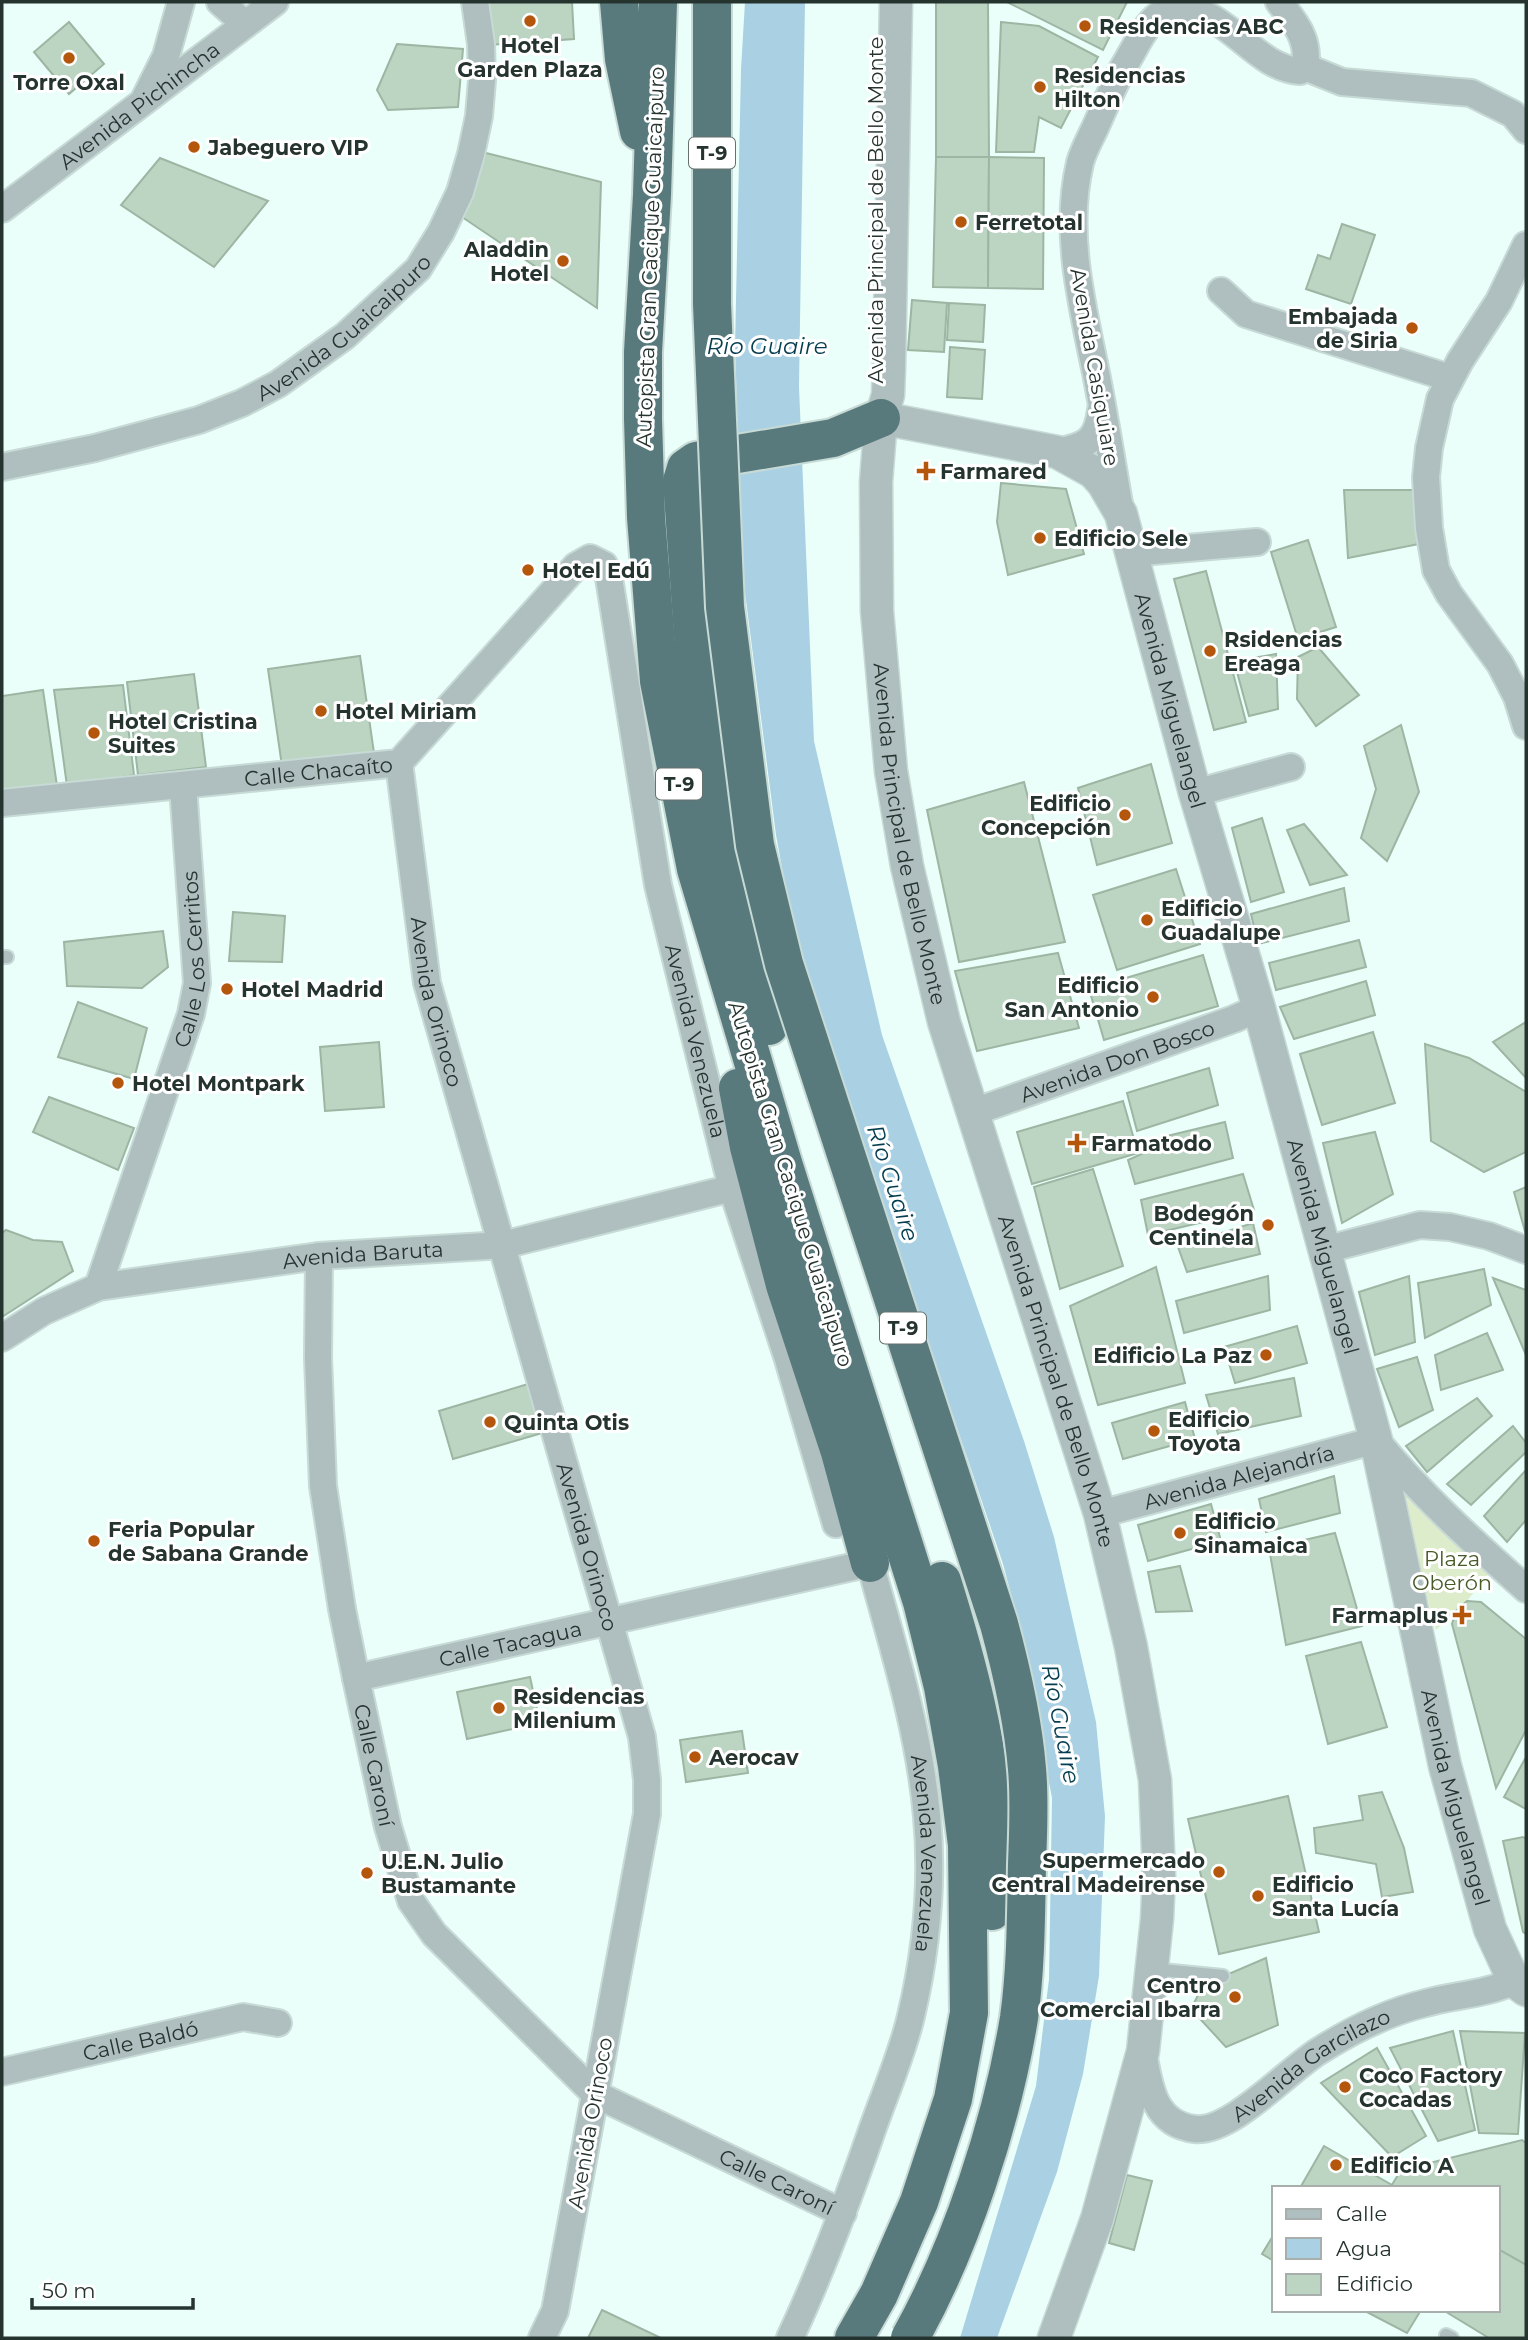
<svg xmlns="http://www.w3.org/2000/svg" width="1528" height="2340" font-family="Montserrat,sans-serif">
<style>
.green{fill:#ddecca}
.water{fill:#aad1e3}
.building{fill:#bcd5c2;stroke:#9db5a3;stroke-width:2}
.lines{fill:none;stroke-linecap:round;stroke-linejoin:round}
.service-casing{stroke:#c7dad5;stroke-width:16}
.minor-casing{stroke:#c7dad5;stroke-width:30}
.tertiary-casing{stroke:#c7dad5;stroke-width:35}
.motorway-casing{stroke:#c7dad5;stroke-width:42}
.service{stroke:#afbebf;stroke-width:12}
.minor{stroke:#afbebf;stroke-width:26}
.tertiary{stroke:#afbebf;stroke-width:32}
.motorway{stroke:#597a7d;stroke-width:38}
.motorway-bridge-casing{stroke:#c7dad5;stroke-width:42;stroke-linecap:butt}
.motorway-bridge{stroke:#597a7d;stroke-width:38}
.poi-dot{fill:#b5560d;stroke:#fff;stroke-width:2.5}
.labels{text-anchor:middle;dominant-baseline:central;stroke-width:6;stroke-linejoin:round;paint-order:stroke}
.shield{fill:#fff;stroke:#67716e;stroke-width:2}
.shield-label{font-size:19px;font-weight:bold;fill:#263430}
.poi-label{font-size:21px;font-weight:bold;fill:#263430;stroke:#fff;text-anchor:start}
.street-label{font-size:21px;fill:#263430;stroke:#fff}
.park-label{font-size:21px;fill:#475a27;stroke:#fff}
.water-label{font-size:23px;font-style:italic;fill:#053d50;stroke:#fff}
</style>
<rect width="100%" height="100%" fill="#eafff9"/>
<polygon class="green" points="1395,1480 1493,1568 1467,1601 1436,1630"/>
<polygon class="water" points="745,2 805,2 799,387 814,741 882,1035 1024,1441 1054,1537 1096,1722 1105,1816 1099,1976 1083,2074 1057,2172 997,2338 960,2338 1036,2086 1049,1979 1052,1798 1018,1620 1003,1564 847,1101 790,912 776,835 742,569 735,346 741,69"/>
<g class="building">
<polygon points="486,2 572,2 574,39 489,45"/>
<polygon points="936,2 988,2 989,157 936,157"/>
<polygon points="1007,2 1127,2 1103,50"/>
<polygon points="69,22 104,64 69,94 34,52"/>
<polygon points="1001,22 1039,26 1098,57 1061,128 1039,117 1034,152 996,152"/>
<polygon points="397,44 463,49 458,107 388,110 377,90"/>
<polygon points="486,153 601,182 597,308 459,215"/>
<polygon points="936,157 989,157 988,288 933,287"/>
<polygon points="989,157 1044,158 1043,289 988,288"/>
<polygon points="160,158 268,201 214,267 121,205"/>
<polygon points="1342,224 1375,235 1351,304 1306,289 1318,255 1330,259"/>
<polygon points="912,300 947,303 944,352 908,350"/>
<polygon points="949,303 985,305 983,342 947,340"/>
<polygon points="950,347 985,350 982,399 947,397"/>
<polygon points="1001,483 1066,489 1084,554 1008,575 997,522"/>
<polygon points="1344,490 1414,490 1419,544 1348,558"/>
<polygon points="1308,540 1336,627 1298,639 1271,552"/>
<polygon points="1206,571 1246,722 1214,730 1174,579"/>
<polygon points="1318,647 1359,695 1316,726 1297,699 1298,657"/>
<polygon points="1276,654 1278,709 1249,716 1234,661"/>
<polygon points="360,656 374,753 282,766 268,669"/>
<polygon points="194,674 206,767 138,775 127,682"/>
<polygon points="123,685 134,775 67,786 54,690"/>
<polygon points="43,690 57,786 2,794 2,696"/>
<polygon points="1401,725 1419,792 1387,861 1361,838 1376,789 1364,746"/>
<polygon points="1151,764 1172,843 1097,865 1078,788"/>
<polygon points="1024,782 1065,942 959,962 927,810"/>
<polygon points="1262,818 1284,892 1251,902 1232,828"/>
<polygon points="1304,824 1347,875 1310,885 1287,830"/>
<polygon points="1176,869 1200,944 1117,970 1093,895"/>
<polygon points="1344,888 1349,921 1258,944 1251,914"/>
<polygon points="233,912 285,916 282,962 229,961"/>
<polygon points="163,931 168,967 142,988 67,986 64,942"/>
<polygon points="1359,940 1366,967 1276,990 1269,963"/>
<polygon points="1058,953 1079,1028 977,1051 955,971"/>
<polygon points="1203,955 1218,1006 1104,1040 1089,989"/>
<polygon points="1366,981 1375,1015 1294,1039 1280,1007"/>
<polygon points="78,1002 147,1028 134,1079 58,1057"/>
<polygon points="1526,1022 1526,1078 1493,1042"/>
<polygon points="1373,1032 1395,1103 1322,1125 1300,1054"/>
<polygon points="379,1042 384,1107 325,1111 320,1047"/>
<polygon points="1425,1044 1469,1058 1526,1092 1526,1152 1484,1172 1431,1141"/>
<polygon points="1209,1068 1218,1105 1137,1131 1127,1093"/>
<polygon points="49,1097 134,1128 118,1170 33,1132"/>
<polygon points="1123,1101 1138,1153 1032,1184 1017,1132"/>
<polygon points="1225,1122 1233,1158 1135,1184 1128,1160 1144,1153 1142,1142"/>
<polygon points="1375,1132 1393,1194 1342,1223 1323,1143"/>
<polygon points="1093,1169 1123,1266 1060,1289 1034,1187"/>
<polygon points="1243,1174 1254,1210 1148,1235 1141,1200"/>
<polygon points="1526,1187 1526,1235 1514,1192"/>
<polygon points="1253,1223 1260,1254 1187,1272 1178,1247"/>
<polygon points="6,1230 33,1240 62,1242 73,1271 2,1317 2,1233"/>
<polygon points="1156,1267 1185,1383 1098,1405 1070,1306"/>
<polygon points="1484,1269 1491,1305 1425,1338 1418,1283"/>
<polygon points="1268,1276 1270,1310 1184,1333 1176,1301"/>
<polygon points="1409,1276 1415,1342 1375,1355 1359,1292"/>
<polygon points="1493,1278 1526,1290 1526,1355"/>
<polygon points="1297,1326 1307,1363 1235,1383 1224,1347"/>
<polygon points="1487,1333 1503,1370 1441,1390 1435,1355"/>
<polygon points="1417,1357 1433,1410 1399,1427 1377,1369"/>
<polygon points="1294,1378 1301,1416 1218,1434 1206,1395"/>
<polygon points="528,1384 542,1433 453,1459 439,1411"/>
<polygon points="1477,1398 1492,1416 1427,1472 1406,1446"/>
<polygon points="1185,1402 1195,1439 1123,1459 1112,1423"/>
<polygon points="1513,1426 1526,1443 1526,1452 1471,1505 1447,1484"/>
<polygon points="1526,1470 1526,1520 1507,1542 1484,1516"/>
<polygon points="1334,1476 1340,1513 1266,1532 1259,1499"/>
<polygon points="1211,1504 1221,1541 1148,1561 1138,1525"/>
<polygon points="1335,1533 1362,1626 1286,1645 1269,1548"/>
<polygon points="1180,1566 1192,1611 1156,1612 1148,1572"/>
<polygon points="1467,1601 1481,1602 1526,1639 1526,1730 1496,1788 1452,1624 1456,1611"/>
<polygon points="1361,1642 1387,1727 1328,1744 1306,1656"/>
<polygon points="530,1677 540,1723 467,1739 457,1692"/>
<polygon points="742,1731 748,1773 686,1782 680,1740"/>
<polygon points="1526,1757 1526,1809 1504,1797"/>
<polygon points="1382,1792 1404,1848 1413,1892 1382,1897 1376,1864 1316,1853 1314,1828 1363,1820 1359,1796"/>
<polygon points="1288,1796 1319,1932 1219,1954 1188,1819"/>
<polygon points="1523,1837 1526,1839 1526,1934 1523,1932 1503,1841"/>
<polygon points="1266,1958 1278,2025 1226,2047 1191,2009 1203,1985"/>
<polygon points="1453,2031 1475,2130 1438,2141 1390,2048"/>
<polygon points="1460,2031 1525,2033 1518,2134 1479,2133"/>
<polygon points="1377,2048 1426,2136 1392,2157 1321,2083"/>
<polygon points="1522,2140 1526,2143 1526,2265 1498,2249 1498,2188 1390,2188 1401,2170"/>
<polygon points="1324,2146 1392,2185 1390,2188 1300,2188"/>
<polygon points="1127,2175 1152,2181 1134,2250 1109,2243"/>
<polygon points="1274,2234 1274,2261 1262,2254"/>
<polygon points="1498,2249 1526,2265 1526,2338 1489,2338 1443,2310 1498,2310"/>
<polygon points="602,2310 659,2337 658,2338 588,2338"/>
<polygon points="1363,2310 1421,2310 1407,2333"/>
</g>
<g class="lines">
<g class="service-casing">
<g id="service">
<polyline points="2,957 7,957"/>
<polyline points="1152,1969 1223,1976"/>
<polyline points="1446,2335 1452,2338"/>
</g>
</g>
<g class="minor-casing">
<g id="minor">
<polyline points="220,2 245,24"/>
<path d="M 1279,2 C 1295,22 1310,40 1305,67"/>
<polyline points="145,98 166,56 181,2"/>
<path id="s1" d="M 2,209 L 275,2"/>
<polyline points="1526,245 1499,301 1460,361 1440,399 1429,448 1426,477 1429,528 1436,570 1449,594 1500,664 1517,697 1526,726"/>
<polyline points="1221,291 1246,314 1450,378"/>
<path d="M 1057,452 C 1087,446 1097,441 1101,410"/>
<path id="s2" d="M 2,467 L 95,448 L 199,420 L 242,403 L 278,384 L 345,336 L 418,269 L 441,232 L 460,192 L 471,154 L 479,116 L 482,80 L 481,44 L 475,2"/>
<path d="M 1119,504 C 1112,462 1105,420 1097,378 C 1083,308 1063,234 1080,163 C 1083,151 1090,139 1095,128 C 1105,106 1114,83 1127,61 C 1137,45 1149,14 1170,10 C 1223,0 1251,68 1300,71 L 1305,67 L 1342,82 L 1471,93 L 1513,114 L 1526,130"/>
<polyline points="1130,553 1257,542"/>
<path id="s3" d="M 399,763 L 427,983 L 642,1737 L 647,1780 L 647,1814 L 555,2311 L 542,2338"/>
<polyline points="1195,793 1291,767"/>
<path id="s4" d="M 2,803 L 399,763 L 576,566 L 590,558 L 604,565 L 609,578 L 658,885 L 732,1188 L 788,1359 L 836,1524"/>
<path id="s5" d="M 974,1112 L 1234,1019 L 1259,1008"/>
<polyline points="1324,1250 1420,1225 1450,1227 1489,1236 1526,1250"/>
<path id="s6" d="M 319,1256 L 318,1358 L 323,1486 L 342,1609 L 356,1678 L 388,1827 L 411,1901 L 434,1934 L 595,2094 L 843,2213"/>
<path id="s7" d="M 98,1287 L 191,1014 L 197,983 L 183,786"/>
<path id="s8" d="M 2,1338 L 44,1311 L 98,1287 L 319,1256 L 503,1245 L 732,1188"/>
<path id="s9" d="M 1100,1514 L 1376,1440 C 1421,1495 1473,1542 1526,1589"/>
<path id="s10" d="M 356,1678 L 870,1563 C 893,1646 919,1730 927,1816 C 933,1882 926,1952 911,2016 C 902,2055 883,2098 870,2136 C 846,2205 821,2272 790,2338"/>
<path id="s11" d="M 1143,2052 C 1149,2085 1153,2124 1195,2129 C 1231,2133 1288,2070 1319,2051 C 1352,2030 1388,2012 1426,2003 C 1455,1995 1487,1994 1514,1981"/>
<path id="s12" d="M 2,2072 L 243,2017 L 278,2023"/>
</g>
</g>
<g class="tertiary-casing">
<g id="tertiary">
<path id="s13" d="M 896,2 L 889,368 L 888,395 L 881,418 L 876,482 L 877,611 L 891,771 L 907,866 L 944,1022 L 1100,1514 L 1131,1647 L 1155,1780 L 1159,1875 L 1157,1919 L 1143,2051 L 1097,2219 L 1054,2338"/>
<path id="s14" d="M 881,418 L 1057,452 L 1093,472 L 1103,483 L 1121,514 L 1195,793 L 1259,1008 L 1376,1440 L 1445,1766 L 1490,1929 L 1514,1981 L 1526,1990"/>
</g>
</g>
<g class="motorway-casing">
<g id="motorway">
<polyline points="619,2 624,59 639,131"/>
<polyline points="658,2 652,195 643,352 643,419 646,517 659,681 696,869 783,1163 922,1602 943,1687 957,1766 967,1845 969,2013 953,2099 919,2202 879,2294 854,2338"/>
<polyline points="712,304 712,2"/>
<polyline points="769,1026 711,811 696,677 682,481 686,468 696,461 833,438 881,418"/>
<polyline points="738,1088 749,1147 785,1285 840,1452 870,1563"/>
<path d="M 942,1581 C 967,1661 990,1746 994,1830 C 996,1856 994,1884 992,1911"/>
</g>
</g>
<use href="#service" class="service"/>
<use href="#minor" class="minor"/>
<use href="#tertiary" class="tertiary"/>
<use href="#motorway" class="motorway"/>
<g class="motorway-bridge-casing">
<path id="motorway-bridge" d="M 712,304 L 725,607 L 755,845 L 784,964 L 999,1624 C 1012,1672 1023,1720 1027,1769 C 1030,1801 1028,1833 1027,1865 C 1026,1915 1026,1968 1019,2018 C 1002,2122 961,2247 910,2338"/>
</g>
<use href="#motorway-bridge" class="motorway-bridge"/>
</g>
<g class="poi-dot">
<circle cx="530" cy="21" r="7"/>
<circle cx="1085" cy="26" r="7"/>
<circle cx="69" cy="58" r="7"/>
<circle cx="1040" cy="87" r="7"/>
<circle cx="194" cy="147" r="7"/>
<circle cx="961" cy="222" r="7"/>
<circle cx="563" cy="261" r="7"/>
<circle cx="1412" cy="328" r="7"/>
<path d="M922.5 460.5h7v7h7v7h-7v7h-7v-7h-7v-7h7z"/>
<circle cx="1040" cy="538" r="7"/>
<circle cx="528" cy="570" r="7"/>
<circle cx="1210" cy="651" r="7"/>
<circle cx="321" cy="711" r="7"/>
<circle cx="94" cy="733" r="7"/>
<circle cx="1125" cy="815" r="7"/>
<circle cx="1147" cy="920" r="7"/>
<circle cx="227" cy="989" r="7"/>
<circle cx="1153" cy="997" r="7"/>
<circle cx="118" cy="1083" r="7"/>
<path d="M1073.5 1132.5h7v7h7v7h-7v7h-7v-7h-7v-7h7z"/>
<circle cx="1268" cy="1225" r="7"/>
<circle cx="1266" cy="1355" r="7"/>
<circle cx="490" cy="1422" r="7"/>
<circle cx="1154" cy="1431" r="7"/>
<circle cx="1180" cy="1533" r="7"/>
<circle cx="94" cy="1541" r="7"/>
<path d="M1458.5 1604.5h7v7h7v7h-7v7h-7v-7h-7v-7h7z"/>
<circle cx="499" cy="1708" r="7"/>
<circle cx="695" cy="1757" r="7"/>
<circle cx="1219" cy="1872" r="7"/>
<circle cx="367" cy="1873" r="7"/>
<circle cx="1258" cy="1896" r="7"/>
<circle cx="1235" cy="1997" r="7"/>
<circle cx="1345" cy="2087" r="7"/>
<circle cx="1336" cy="2165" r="7"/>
</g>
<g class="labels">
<g class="shield">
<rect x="689" y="137.5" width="46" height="31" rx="5"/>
<rect x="656" y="768.5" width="46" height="31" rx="5"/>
<rect x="880" y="1312.5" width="46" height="31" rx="5"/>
</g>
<g class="shield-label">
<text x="712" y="153">T-9</text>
<text x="679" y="784">T-9</text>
<text x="903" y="1328">T-9</text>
</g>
<g class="poi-label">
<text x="1099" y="26">Residencias ABC</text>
<text x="530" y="45" text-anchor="middle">Hotel<tspan x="530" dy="24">Garden Plaza</tspan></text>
<text x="1054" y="75">Residencias<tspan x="1054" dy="24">Hilton</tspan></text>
<text x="69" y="82" text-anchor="middle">Torre Oxal</text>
<text x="208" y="147">Jabeguero VIP</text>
<text x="975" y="222">Ferretotal</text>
<text x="549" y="249" text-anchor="end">Aladdin<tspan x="549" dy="24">Hotel</tspan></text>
<text x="1398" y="316" text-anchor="end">Embajada<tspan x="1398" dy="24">de Siria</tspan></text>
<text x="940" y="471">Farmared</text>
<text x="1054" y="538">Edificio Sele</text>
<text x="542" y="570">Hotel Edú</text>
<text x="1224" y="639">Rsidencias<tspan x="1224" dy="24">Ereaga</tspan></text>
<text x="335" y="711">Hotel Miriam</text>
<text x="108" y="721">Hotel Cristina<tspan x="108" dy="24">Suites</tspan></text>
<text x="1111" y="803" text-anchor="end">Edificio<tspan x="1111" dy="24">Concepción</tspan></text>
<text x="1161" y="908">Edificio<tspan x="1161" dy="24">Guadalupe</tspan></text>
<text x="1139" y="985" text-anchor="end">Edificio<tspan x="1139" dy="24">San Antonio</tspan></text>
<text x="241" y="989">Hotel Madrid</text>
<text x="132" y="1083">Hotel Montpark</text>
<text x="1091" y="1143">Farmatodo</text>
<text x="1254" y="1213" text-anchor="end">Bodegón<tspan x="1254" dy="24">Centinela</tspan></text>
<text x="1252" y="1355" text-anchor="end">Edificio La Paz</text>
<text x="1168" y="1419">Edificio<tspan x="1168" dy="24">Toyota</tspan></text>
<text x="504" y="1422">Quinta Otis</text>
<text x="1194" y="1521">Edificio<tspan x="1194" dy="24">Sinamaica</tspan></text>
<text x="108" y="1529">Feria Popular<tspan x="108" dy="24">de Sabana Grande</tspan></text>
<text x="1448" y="1615" text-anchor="end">Farmaplus</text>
<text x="513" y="1696">Residencias<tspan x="513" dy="24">Milenium</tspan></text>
<text x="709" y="1757">Aerocav</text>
<text x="1205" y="1860" text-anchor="end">Supermercado<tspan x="1205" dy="24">Central Madeirense</tspan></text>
<text x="381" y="1861">U.E.N. Julio<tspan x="381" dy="24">Bustamante</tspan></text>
<text x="1272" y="1884">Edificio<tspan x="1272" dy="24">Santa Lucía</tspan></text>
<text x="1221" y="1985" text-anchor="end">Centro<tspan x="1221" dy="24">Comercial Ibarra</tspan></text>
<text x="1359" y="2075">Coco Factory<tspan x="1359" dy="24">Cocadas</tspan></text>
<text x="1350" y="2165">Edificio A</text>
</g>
<g class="street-label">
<text stroke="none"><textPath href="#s1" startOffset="172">Avenida Pichincha</textPath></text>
<text transform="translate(875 210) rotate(-90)">Avenida Principal de Bello Monte</text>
<text transform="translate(650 257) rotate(-88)">Autopista Gran Cacique Guaicaipuro</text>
<text stroke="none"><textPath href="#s2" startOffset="376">Avenida Guaicaipuro</textPath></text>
<text transform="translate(1095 367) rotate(80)">Avenida Casiquiare</text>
<text stroke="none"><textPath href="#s14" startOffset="464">Avenida Miguelangel</textPath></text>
<text stroke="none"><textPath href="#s4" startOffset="318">Calle Chacaíto</textPath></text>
<text stroke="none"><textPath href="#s13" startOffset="836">Avenida Principal de Bello Monte</textPath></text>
<text stroke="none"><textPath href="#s7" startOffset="343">Calle Los Cerritos</textPath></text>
<text stroke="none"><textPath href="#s3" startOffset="242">Avenida Orinoco</textPath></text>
<text stroke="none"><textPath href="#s4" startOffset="1181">Avenida Venezuela</textPath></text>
<text stroke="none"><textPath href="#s5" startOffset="152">Avenida Don Bosco</textPath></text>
<text transform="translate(791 1184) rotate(73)">Autopista Gran Cacique Guaicaipuro</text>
<text stroke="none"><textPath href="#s14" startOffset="1031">Avenida Miguelangel</textPath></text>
<text stroke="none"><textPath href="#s8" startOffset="376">Avenida Baruta</textPath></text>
<text stroke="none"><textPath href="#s13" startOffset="1404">Avenida Principal de Bello Monte</textPath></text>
<text stroke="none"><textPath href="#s9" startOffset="144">Avenida Alejandría</textPath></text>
<text stroke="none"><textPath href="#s3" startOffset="808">Avenida Orinoco</textPath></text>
<text stroke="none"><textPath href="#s10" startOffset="158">Calle Tacagua</textPath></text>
<text stroke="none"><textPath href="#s6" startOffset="514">Calle Caroní</textPath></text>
<text stroke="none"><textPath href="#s14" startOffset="1598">Avenida Miguelangel</textPath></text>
<text stroke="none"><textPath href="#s10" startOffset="824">Avenida Venezuela</textPath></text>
<text stroke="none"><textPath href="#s12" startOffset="142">Calle Baldó</textPath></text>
<text stroke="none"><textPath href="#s11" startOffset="236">Avenida Garcilazo</textPath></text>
<text transform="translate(590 2123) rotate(-80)">Avenida Orinoco</text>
<text stroke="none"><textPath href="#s6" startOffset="1124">Calle Caroní</textPath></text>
</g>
<g class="park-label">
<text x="1452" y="1558">Plaza<tspan x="1452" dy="24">Oberón</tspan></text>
</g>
<g class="water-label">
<text x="767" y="346">Río Guaire</text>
<text transform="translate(893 1183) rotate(72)">Río Guaire</text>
<text transform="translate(1061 1724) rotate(79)">Río Guaire</text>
</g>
</g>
<rect width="1528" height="2340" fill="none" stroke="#263430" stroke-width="7"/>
<rect x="1272" y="2186" width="228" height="126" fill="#ffffff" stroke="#a8aeac" stroke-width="2"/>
<rect x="1286" y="2209" width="35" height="10" fill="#afbebf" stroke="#a8aeac" stroke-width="2"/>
<text x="1336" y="2221" font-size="21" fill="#263430">Calle</text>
<rect x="1286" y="2238" width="35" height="21" fill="#aad1e3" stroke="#a8aeac" stroke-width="2"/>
<text x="1336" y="2256" font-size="21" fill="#263430">Agua</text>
<rect x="1286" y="2274" width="35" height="21" fill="#bcd5c2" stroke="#a8aeac" stroke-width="2"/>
<text x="1336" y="2291" font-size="21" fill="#263430">Edificio</text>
<path d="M32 2298v10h161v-10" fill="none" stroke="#263430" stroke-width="3.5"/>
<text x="42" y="2298" font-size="21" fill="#263430" stroke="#ffffff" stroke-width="5" paint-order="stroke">50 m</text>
</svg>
